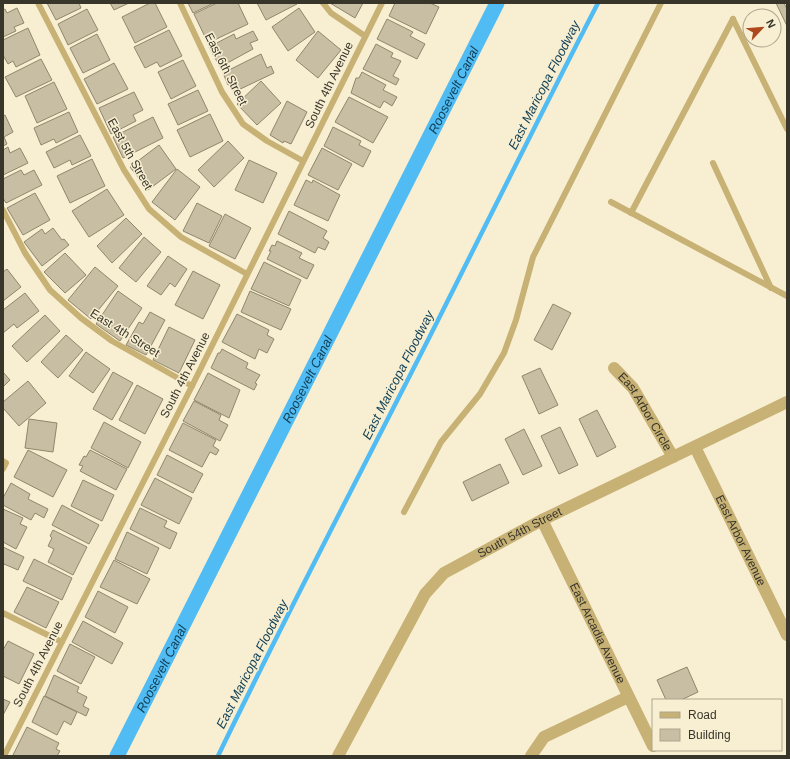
<svg xmlns="http://www.w3.org/2000/svg" width="790" height="759" font-family="Arial,sans-serif">
<style>
.lines{fill:none;stroke-linecap:round;stroke-linejoin:round}
.stream{stroke:#51bcf3;stroke-width:4.5}
.canal{stroke:#51bcf3;stroke-width:15}
.building{fill:#c7bea3;stroke:#8f866c}
.lane{stroke:#c7b174;stroke-width:6}
.street{stroke:#c7b174;stroke-width:12}
.labels{text-anchor:middle;dominant-baseline:central;stroke-width:3;stroke-linejoin:round;paint-order:stroke}
.street-label{font-size:12px;fill:#38352a;stroke:#f8efd2}
.water-label{font-size:13px;font-style:italic;fill:#0f3e54;stroke:#f8efd2}
</style>
<rect width="100%" height="100%" fill="#f8efd2"/>
<g class="lines">
<path class="stream" d="M 218,756 C 286,615 359,476 430,336 C 486,225 541,113 598,3"/>
<path class="canal" id="s1" d="M 117,756 L 497,3"/>
</g>
<g class="building">
<polygon points="47,3 79,3 81,8 56,20"/>
<polygon points="110,3 129,3 114,10"/>
<polygon points="150,3 155,3 167,27 135,43 122,17"/>
<polygon points="188,3 214,3 193,13"/>
<polygon points="217,3 238,3 248,24 208,43 194,14"/>
<polygon points="257,3 297,3 297,4 266,20"/>
<polygon points="330,3 363,3 355,18"/>
<polygon points="395,3 430,3 439,7 426,34 389,16"/>
<polygon points="776,3 784,3 787,9 787,26"/>
<polygon points="17,8 24,23 14,27 16,31 3,37 3,10 5,9 7,13"/>
<polygon points="299,8 315,32 288,51 272,27"/>
<polygon points="87,9 98,30 68,45 58,24"/>
<polygon points="387,19 413,32 410,36 425,44 417,59 377,39"/>
<polygon points="28,28 40,55 16,67 13,61 8,64 3,55 3,40"/>
<polygon points="169,30 182,56 160,67 157,62 145,68 134,47"/>
<polygon points="253,31 258,40 250,43 253,49 220,67 209,47 234,34 236,39"/>
<polygon points="318,31 341,50 318,78 296,60"/>
<polygon points="97,34 110,60 83,73 70,48"/>
<polygon points="376,44 393,53 391,57 401,61 393,76 399,79 396,85 363,69"/>
<polygon points="261,54 267,68 271,66 274,73 234,92 230,84 228,85 223,73"/>
<polygon points="41,59 52,80 16,97 5,77"/>
<polygon points="183,60 196,86 171,99 158,72"/>
<polygon points="114,63 128,89 97,104 84,79"/>
<polygon points="362,72 386,85 383,90 397,97 392,106 384,101 380,108 351,93 356,78 359,78"/>
<polygon points="261,81 281,103 257,125 237,104"/>
<polygon points="54,82 67,109 37,123 25,96"/>
<polygon points="198,90 208,111 178,125 168,104"/>
<polygon points="134,92 143,110 133,115 136,121 111,134 99,108"/>
<polygon points="349,97 388,117 373,143 335,122"/>
<polygon points="287,101 307,112 291,144 284,141 283,143 270,135"/>
<polygon points="69,112 78,132 56,143 54,139 41,145 34,128"/>
<polygon points="210,114 223,141 190,157 177,130"/>
<polygon points="5,115 13,132 4,137 7,144 3,146 3,116"/>
<polygon points="153,117 163,138 123,158 113,137"/>
<polygon points="333,127 361,141 359,145 371,151 363,167 324,146"/>
<polygon points="80,135 91,156 72,165 70,160 54,168 46,152"/>
<polygon points="228,141 244,158 214,187 198,170"/>
<polygon points="159,145 176,169 148,190 130,167"/>
<polygon points="8,147 10,153 20,148 28,163 3,175 3,150"/>
<polygon points="322,148 352,164 338,190 308,175"/>
<polygon points="92,159 105,186 70,203 57,176"/>
<polygon points="249,160 277,173 263,203 235,190"/>
<polygon points="177,169 200,187 175,220 152,202"/>
<polygon points="21,170 24,175 34,170 42,185 6,203 3,198 3,179"/>
<polygon points="306,180 312,183 313,180 340,195 328,221 294,205"/>
<polygon points="107,189 124,215 89,237 72,211"/>
<polygon points="35,193 50,220 23,235 7,208"/>
<polygon points="197,203 222,216 209,243 183,231"/>
<polygon points="289,211 327,231 323,238 329,242 325,250 318,247 315,253 278,234"/>
<polygon points="225,214 251,228 235,259 209,246"/>
<polygon points="126,218 142,234 112,263 97,246"/>
<polygon points="53,228 62,240 64,239 69,245 42,266 24,242 42,229 45,234"/>
<polygon points="144,237 161,252 136,282 119,268"/>
<polygon points="277,241 302,253 299,258 314,265 307,279 267,259 271,251 269,251 272,245 275,246"/>
<polygon points="65,253 86,275 65,293 44,272"/>
<polygon points="168,256 187,269 175,287 170,283 161,295 147,286"/>
<polygon points="264,262 301,280 289,306 251,289"/>
<polygon points="95,267 118,286 91,319 68,300"/>
<polygon points="7,269 21,287 3,301 3,272"/>
<polygon points="193,271 220,285 203,319 175,305"/>
<polygon points="118,291 142,308 120,341 96,324"/>
<polygon points="250,291 291,309 281,330 241,312"/>
<polygon points="25,293 39,311 17,328 14,324 3,333 3,310"/>
<polygon points="553,304 571,313 552,350 534,340"/>
<polygon points="150,312 165,320 146,355 126,345 139,322 143,324"/>
<polygon points="237,314 269,330 267,335 274,339 267,353 259,349 255,359 222,342"/>
<polygon points="45,315 60,331 27,362 12,346"/>
<polygon points="169,327 195,340 179,373 153,360"/>
<polygon points="66,335 83,350 58,378 41,362"/>
<polygon points="222,349 248,363 246,368 260,375 255,383 257,384 254,390 211,368 218,353 220,353"/>
<polygon points="86,352 110,369 93,393 69,376"/>
<polygon points="540,368 558,405 539,414 522,376"/>
<polygon points="3,372 10,380 3,387"/>
<polygon points="113,372 133,383 112,420 93,409"/>
<polygon points="208,373 240,390 229,418 194,400"/>
<polygon points="28,381 46,403 19,426 3,408 3,402"/>
<polygon points="137,385 163,399 145,434 119,420"/>
<polygon points="194,401 221,415 219,420 228,425 220,441 183,421"/>
<polygon points="597,410 616,447 597,457 579,419"/>
<polygon points="29,419 57,423 53,452 25,448"/>
<polygon points="104,422 141,442 128,468 91,448"/>
<polygon points="183,423 216,440 213,446 219,450 216,455 210,452 202,467 169,450"/>
<polygon points="560,427 578,465 559,474 541,436"/>
<polygon points="524,429 542,466 523,475 505,439"/>
<polygon points="28,450 67,470 53,497 14,477"/>
<polygon points="90,450 127,469 116,490 80,471 83,466 79,465 84,456 86,457"/>
<polygon points="167,455 203,474 193,493 157,475"/>
<polygon points="500,464 509,483 472,501 463,482"/>
<polygon points="155,478 192,498 179,524 141,505"/>
<polygon points="83,480 114,495 102,521 71,506"/>
<polygon points="11,483 30,494 28,499 48,509 44,518 35,513 31,520 3,505 3,498"/>
<polygon points="62,505 99,525 89,544 52,525"/>
<polygon points="140,508 167,521 164,527 177,533 170,549 130,529"/>
<polygon points="3,509 23,518 20,524 27,527 16,549 3,542"/>
<polygon points="53,530 87,547 73,575 48,562 54,549 48,546 52,538 50,536"/>
<polygon points="127,532 159,548 147,574 115,559"/>
<polygon points="3,547 24,557 18,570 4,564 3,567"/>
<polygon points="34,559 72,578 62,600 23,581"/>
<polygon points="114,560 150,579 137,604 100,587"/>
<polygon points="27,587 59,602 46,628 14,612"/>
<polygon points="98,591 128,607 115,633 85,617"/>
<polygon points="83,621 123,643 112,664 72,642"/>
<polygon points="8,641 34,654 19,684 3,676 3,650"/>
<polygon points="70,644 95,657 81,684 57,671"/>
<polygon points="687,667 698,692 681,700 666,700 657,680"/>
<polygon points="54,675 79,687 77,692 87,697 83,706 89,709 86,716 45,696"/>
<polygon points="44,696 77,712 71,725 64,721 57,735 32,722"/>
<polygon points="3,699 10,702 3,715"/>
<polygon points="27,727 59,743 56,749 60,751 57,756 15,756 13,755"/>
</g>
<g class="lines">
<g class="lane">
<polyline points="38,3 124,170 149,209 181,237 247,274"/>
<polyline points="180,3 222,92 243,124 267,141 303,161"/>
<polyline points="323,3 331,13 365,36"/>
<polyline points="733,19 787,129"/>
<polyline points="713,163 771,288"/>
<polyline points="611,202 787,296"/>
<polyline points="3,210 25,253 50,290 81,318 112,341 192,386"/>
<polyline points="631,213 733,19"/>
<polyline points="3,461 6,463 3,469"/>
<polyline points="404,512 441,442 480,394 504,353 516,320 533,257 661,3"/>
<polyline points="3,613 62,642"/>
<polyline points="4,756 192,386 382,3"/>
</g>
<g class="street">
<path id="s2" d="M 614,368 L 633,388 L 673,457"/>
<path id="s3" d="M 695,447 L 787,635"/>
<path id="s4" d="M 542,520 L 653,746"/>
<path id="s5" d="M 338,756 L 425,594 L 444,573 L 542,520 L 787,402"/>
<polyline points="531,756 544,737 628,697"/>
</g>
</g>
<g class="labels">
<g class="street-label">
<text transform="translate(226 69) rotate(63)">East 6th Street</text>
<text transform="translate(329 85) rotate(-64)">South 4th Avenue</text>
<text transform="translate(130 154) rotate(61)">East 5th Street</text>
<text transform="translate(125 333) rotate(32)">East 4th Street</text>
<text transform="translate(185 375) rotate(-63)">South 4th Avenue</text>
<text stroke="none"><textPath href="#s2" startOffset="54">East Arbor Circle</textPath></text>
<text stroke="none"><textPath href="#s5" startOffset="298">South 54th Street</textPath></text>
<text stroke="none"><textPath href="#s3" startOffset="104">East Arbor Avenue</textPath></text>
<text stroke="none"><textPath href="#s4" startOffset="126">East Arcadia Avenue</textPath></text>
<text transform="translate(38 664) rotate(-63)">South 4th Avenue</text>
</g>
<g class="water-label">
<text transform="translate(544 85) rotate(-63)">East Maricopa Floodway</text>
<text stroke="none"><textPath href="#s1" startOffset="746">Roosevelt Canal</textPath></text>
<text transform="translate(398 375) rotate(-63)">East Maricopa Floodway</text>
<text stroke="none"><textPath href="#s1" startOffset="422">Roosevelt Canal</textPath></text>
<text transform="translate(252 664) rotate(-63)">East Maricopa Floodway</text>
<text stroke="none"><textPath href="#s1" startOffset="98">Roosevelt Canal</textPath></text>
</g>
</g>
<rect width="790" height="759" fill="none" stroke="#38352a" stroke-width="8"/>
<rect x="652" y="699" width="130" height="52" fill="#f8efd2" stroke="#aba58f"/>
<rect x="660" y="712" width="20" height="6" fill="#c7b174" stroke="#aba58f"/>
<text x="688" y="719" font-size="12" fill="#38352a">Road</text>
<rect x="660" y="729" width="20" height="12" fill="#c7bea3" stroke="#aba58f"/>
<text x="688" y="739" font-size="12" fill="#38352a">Building</text>
<g transform="translate(762 28) rotate(64)"><circle r="19" fill="#f8efd2" stroke="#aba58f"/>
<path d="M0-3L7 15L0 10L-7 15Z" fill="#ae491d"/>
<text y="-6" font-size="11" font-weight="bold" text-anchor="middle" fill="#38352a">N</text>
</g>
</svg>
